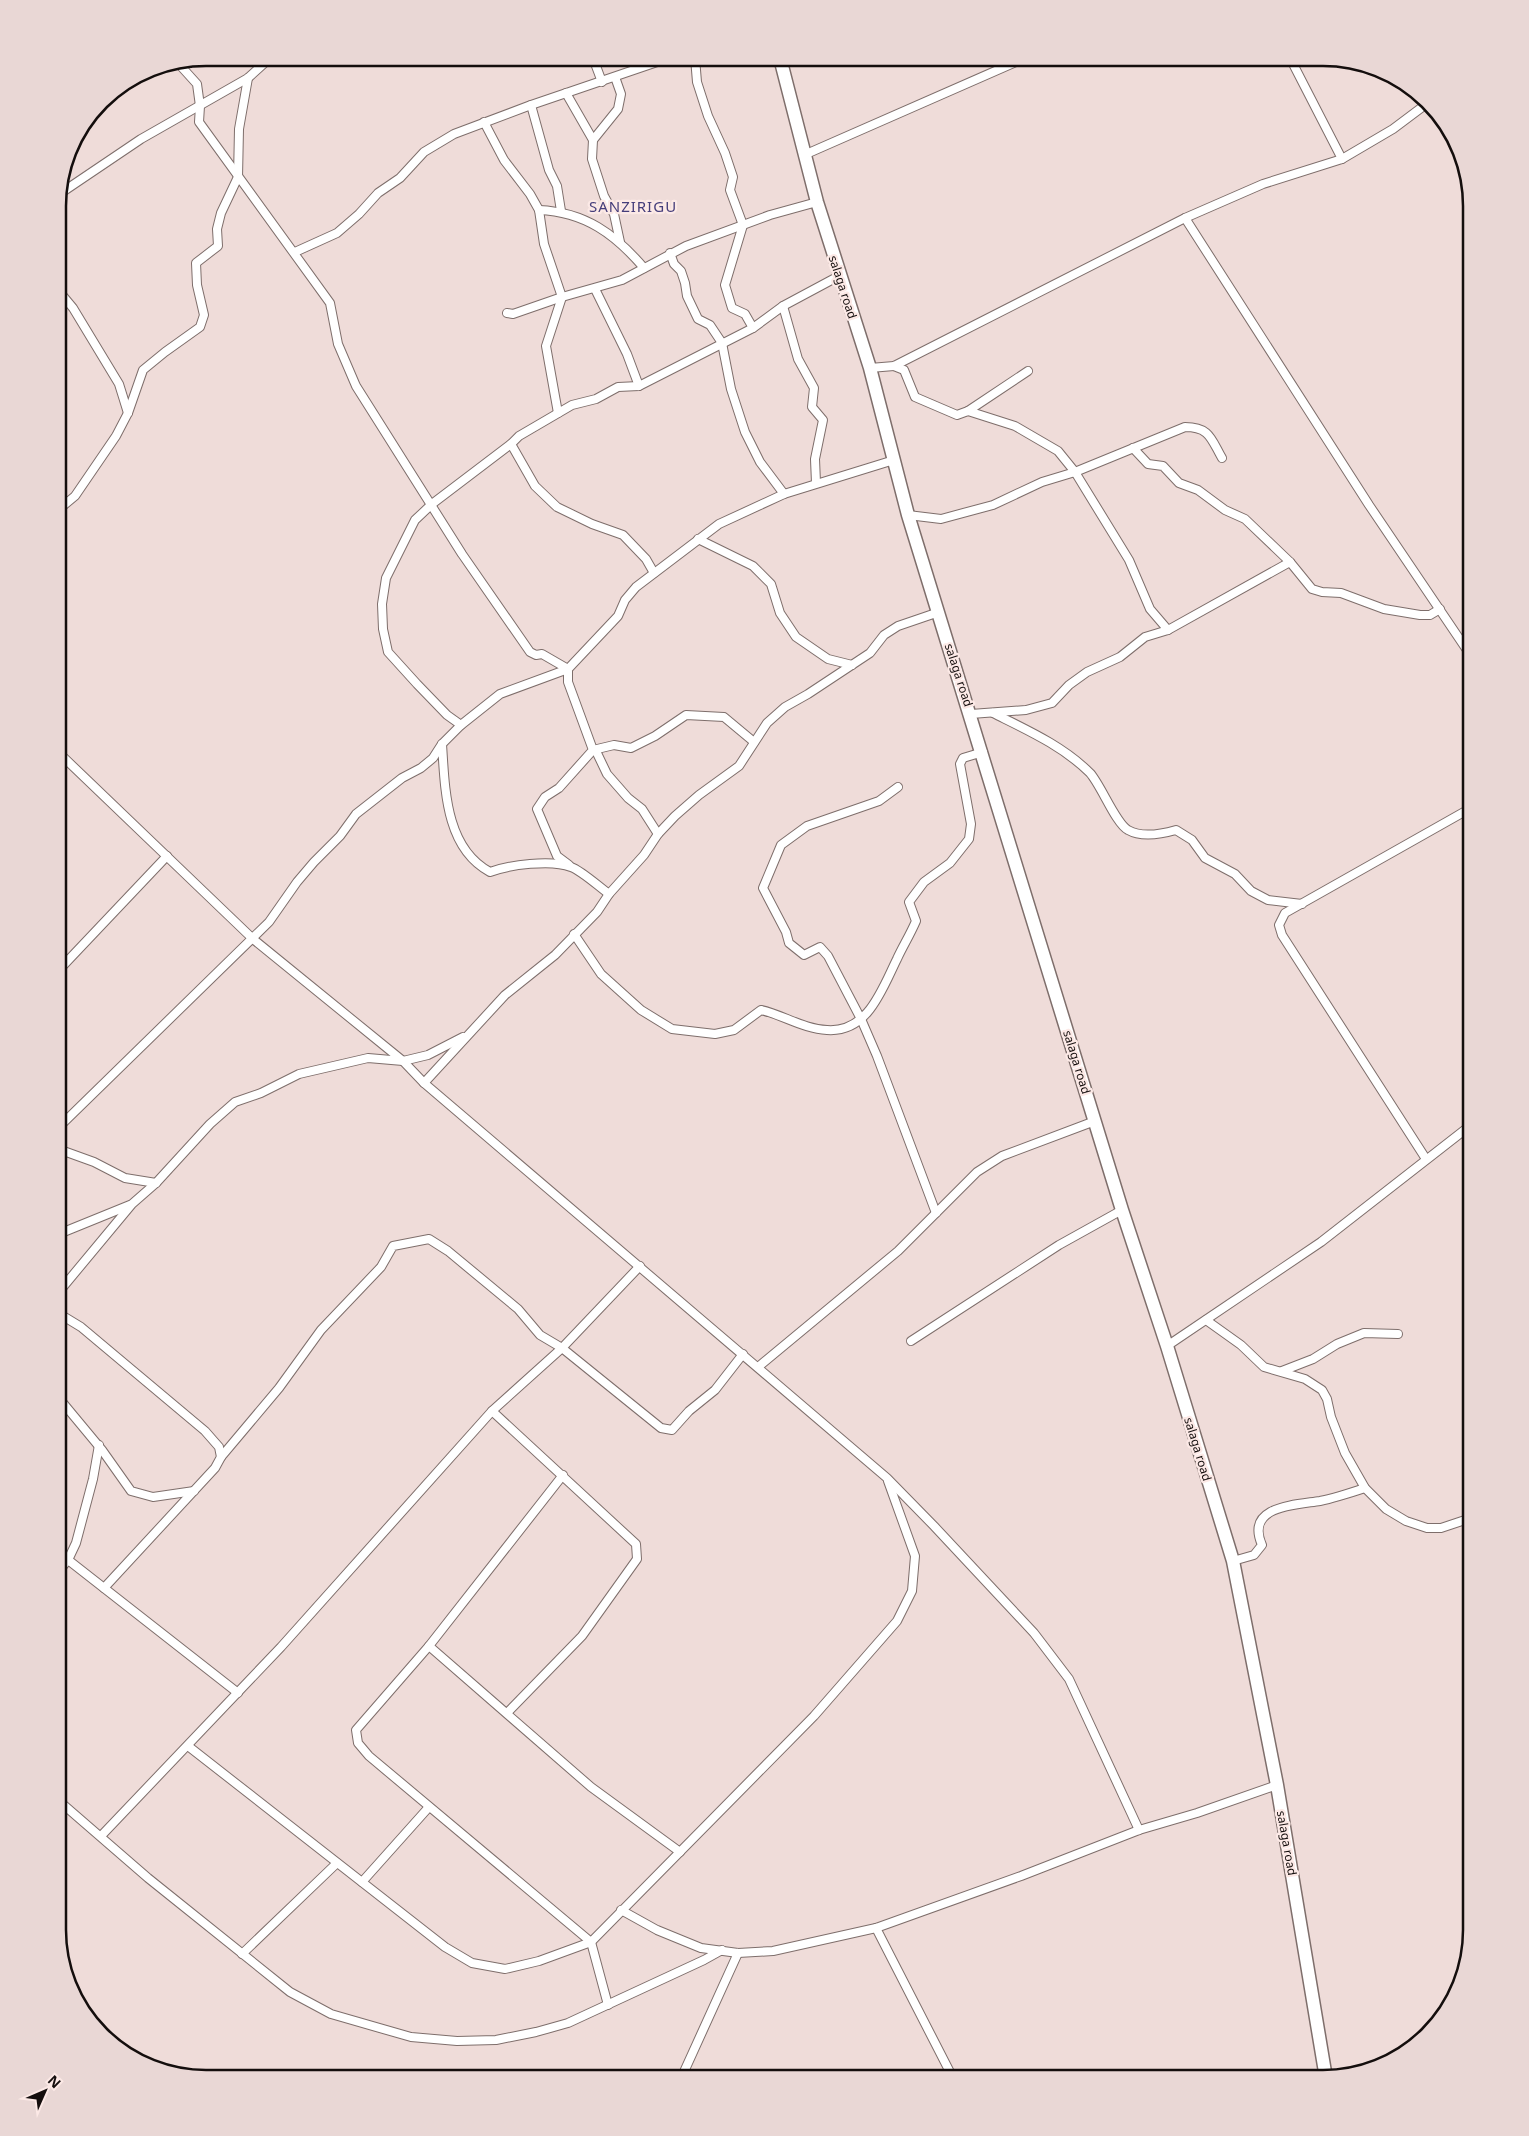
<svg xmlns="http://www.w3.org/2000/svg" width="1529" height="2136" font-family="'Noto Sans',sans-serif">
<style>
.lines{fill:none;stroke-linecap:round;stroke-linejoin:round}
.street-casing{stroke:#7e6e6b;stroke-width:10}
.primary-casing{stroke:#7e6e6b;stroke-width:15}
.street{stroke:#fff;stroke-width:8}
.primary{stroke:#fff;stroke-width:12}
.labels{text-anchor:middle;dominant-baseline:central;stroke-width:4.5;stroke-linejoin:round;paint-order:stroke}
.street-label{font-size:12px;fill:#140e0d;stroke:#fce9e6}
.quarter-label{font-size:15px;letter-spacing:1px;fill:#453d7a;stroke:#fce9e6}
.rim{fill:none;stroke:#140e0d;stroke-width:2.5}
</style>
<rect width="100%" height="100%" fill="#efdcd9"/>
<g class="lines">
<g class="street-casing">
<g id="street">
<polyline points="593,58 602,82"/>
<polyline points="695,58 697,82 708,116 725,153 733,177 730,190 743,225 725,285 732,308 745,314 753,328"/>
<polyline points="1290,58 1342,159"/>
<polyline points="178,63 197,84 200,106 199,122 330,303 338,344 356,386 462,554 530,652 536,655 542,654 568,669"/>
<polyline points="615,77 621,94 618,109 593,140 592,159 604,196 614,214 620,242"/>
<polyline points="566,93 593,140"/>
<polyline points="531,105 549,170 557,186 561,211"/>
<polyline points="484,122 504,160 530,194 539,210 544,244 562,297 546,346 558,413"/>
<polyline points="804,155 1025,58"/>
<polyline points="58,195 141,139 248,78 270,58"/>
<path d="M 539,210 C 585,212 615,234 644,268"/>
<polyline points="1185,218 1369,505 1471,656"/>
<polyline points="295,252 337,233 359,214 378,193 400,178 424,152 454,134 531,105 669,58"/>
<polyline points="670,253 674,264 681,271 685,283 687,296 698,319 710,325 722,343 731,389 745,432 760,462 784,494"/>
<polyline points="595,289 627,354 639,386"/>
<polyline points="58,290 73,308 119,384 128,413"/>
<polyline points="783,306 798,359 814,388 812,407 823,420 815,459 816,483"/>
<polyline points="507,313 513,314 562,297 622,280 686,246 770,215 817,202"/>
<polyline points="894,366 904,370 915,397 957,415 968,411 1015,426 1058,451 1075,472 1129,560 1150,609 1168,630"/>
<polyline points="870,368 894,366 1185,218 1263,184 1342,159 1393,129 1425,105"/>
<polyline points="968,411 1028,371"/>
<polyline points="511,444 535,486 557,507 592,524 623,535 646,559 654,573"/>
<polyline points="1133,448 1148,464 1163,466 1179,483 1198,490 1225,510 1245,519 1290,562 1312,589 1322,592 1341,593 1384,609 1420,615 1430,615 1440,609"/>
<polyline points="58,510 75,496 116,436 128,413 143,370 165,352 200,327 204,315 197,285 196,263 218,246 217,229 221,213 238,177 239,129 248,78"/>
<path d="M 908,515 L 941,519 L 993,505 L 1042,482 L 1075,472 L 1185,427 C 1210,427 1211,439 1222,458"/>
<polyline points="698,539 753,566 771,584 780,613 796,637 828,659 852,665"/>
<polyline points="568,669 568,682 593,750 559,788 545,797 537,809 557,856 569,865"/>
<path d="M 993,713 C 1027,730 1063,746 1090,773 C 1101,785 1116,824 1128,830 C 1142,838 1162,834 1176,830 L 1192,840 L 1205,858 L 1235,874 L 1251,891 L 1268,900 L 1302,904"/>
<polyline points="971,714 1026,710 1052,703 1069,685 1087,672 1120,657 1145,637 1168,630 1290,562"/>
<polyline points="461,725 447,715 417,684 388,652 383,629 382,604 386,578 415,520 432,504 511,444 519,436 572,405 596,399 618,387 639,386 753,328 783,306 839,276"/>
<path d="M 442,744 C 445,788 445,848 490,872 C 509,865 551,859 571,867 C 582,871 598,886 609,894"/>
<polyline points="593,750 614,745 631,748 655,736 686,715 724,717 754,742"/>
<polyline points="596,751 607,774 628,798 642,809 658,834"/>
<polyline points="58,752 253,939 403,1061 424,1083 887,1478 934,1526 1034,1633 1069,1679 1139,1830"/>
<polyline points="898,787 879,801 807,826 781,845 763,888 786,932 789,943 804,955 820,947 828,956 861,1019 877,1056 936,1213"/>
<path d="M 574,934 L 601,974 L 641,1010 L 672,1029 L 715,1034 L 734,1030 L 761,1010 C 783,1015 804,1029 827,1030 C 868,1033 882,989 897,959 C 903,946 910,935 916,921 L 909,902 L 924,882 L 950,863 L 969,839 L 971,824 L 960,764 L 963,758 L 983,752"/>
<polyline points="58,971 167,856"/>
<polyline points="424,1083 505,995 555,955 597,912 609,894 644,855 658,834 675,816 699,795 739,766 767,723 785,707 808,694 870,653 884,635 898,626 939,612"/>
<polyline points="58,1128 269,922 297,882 314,862 340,836 356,814 402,778 421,768 433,758 442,744 461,725 500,694 568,669 618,616 625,600 636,587 719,524 784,494 894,460"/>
<polyline points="58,1149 94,1162 125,1178 156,1183"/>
<polyline points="1426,1159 1282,935 1279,925 1285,913 1471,808"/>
<polyline points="58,1232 66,1231 130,1205"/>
<polyline points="58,1293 132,1204 156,1183 210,1124 235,1102 261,1093 299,1074 368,1058 403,1061 428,1055 463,1037"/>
<polyline points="58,1313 81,1327 205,1431 219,1447 221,1457 215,1468 104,1588"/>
<polyline points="1206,1320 1241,1345 1264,1367 1305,1379 1322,1390 1327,1399 1331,1417 1345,1453 1365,1488 1386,1509 1406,1521 1427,1528 1441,1528 1471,1518"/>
<polyline points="911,1341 1059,1245 1122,1210"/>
<polyline points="1167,1346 1321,1242 1471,1125"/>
<polyline points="758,1367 898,1251 977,1172 1002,1156 1095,1121"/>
<polyline points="1282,1371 1313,1359 1337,1344 1364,1333 1398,1334"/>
<polyline points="58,1397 102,1450 131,1491 153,1497 194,1491"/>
<polyline points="492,1411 636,1544 637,1559 582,1636 507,1713"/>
<polyline points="221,1457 279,1388 321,1330 381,1267 393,1246 429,1239 448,1251 518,1309 540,1335 562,1348 661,1428 672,1430 689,1411 715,1390 743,1354"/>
<polyline points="563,1475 429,1646 356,1730 358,1743 369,1756 591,1942 608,2005"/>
<polyline points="58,1552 238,1693"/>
<path d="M 1233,1561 L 1254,1555 L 1262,1545 C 1245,1506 1294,1505 1320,1501 C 1335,1498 1350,1493 1365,1488"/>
<polyline points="58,1572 68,1560 76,1543 93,1479 99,1445"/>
<polyline points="429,1646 591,1787 680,1852"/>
<polyline points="188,1746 445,1947 472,1963 505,1969 539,1961 591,1942 814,1716 897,1621 912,1591 915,1556 888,1481"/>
<polyline points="58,1800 148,1878 290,1992 331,2014 411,2037 457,2041 496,2040 536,2032 568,2023 704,1960 722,1950"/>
<polyline points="101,1836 281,1647 492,1411 562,1348 640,1266"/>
<polyline points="362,1882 429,1807"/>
<polyline points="621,1910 657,1930 701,1948 738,1953 773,1951 876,1928 1021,1876 1139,1830 1197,1813 1277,1785"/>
<polyline points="876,1928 953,2078"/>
<polyline points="242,1954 337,1863"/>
<polyline points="684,2078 683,2074 738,1953"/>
</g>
</g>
<g class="primary-casing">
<polyline id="primary" points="780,58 817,202 870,368 908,515 1122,1210 1167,1346 1233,1561 1277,1785 1326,2078"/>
</g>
<use href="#street" class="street"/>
<use href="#primary" class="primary"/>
</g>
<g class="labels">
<g class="street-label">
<text transform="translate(843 287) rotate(72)">salaga road</text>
<text transform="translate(959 675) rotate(72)">salaga road</text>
<text transform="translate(1077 1062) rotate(73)">salaga road</text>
<text transform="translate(1198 1449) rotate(73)">salaga road</text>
<text transform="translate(1287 1843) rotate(80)">salaga road</text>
</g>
<g class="quarter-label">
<text x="633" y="206">SANZIRIGU</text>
</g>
</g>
<path d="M0 0H1529V2136H0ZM206 66H1323A140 140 0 0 1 1463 206V1930A140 140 0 0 1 1323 2070H206A140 140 0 0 1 66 1930V206A140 140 0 0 1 206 66Z" fill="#e9d7d5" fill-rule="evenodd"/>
<path class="rim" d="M206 66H1323A140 140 0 0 1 1463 206V1930A140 140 0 0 1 1323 2070H206A140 140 0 0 1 66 1930V206A140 140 0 0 1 206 66Z"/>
<g transform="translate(45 2091) rotate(45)" stroke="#fce9e6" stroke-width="4" paint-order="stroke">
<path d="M0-4L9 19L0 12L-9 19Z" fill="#140e0d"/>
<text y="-8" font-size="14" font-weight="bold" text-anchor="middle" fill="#140e0d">N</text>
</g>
</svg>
